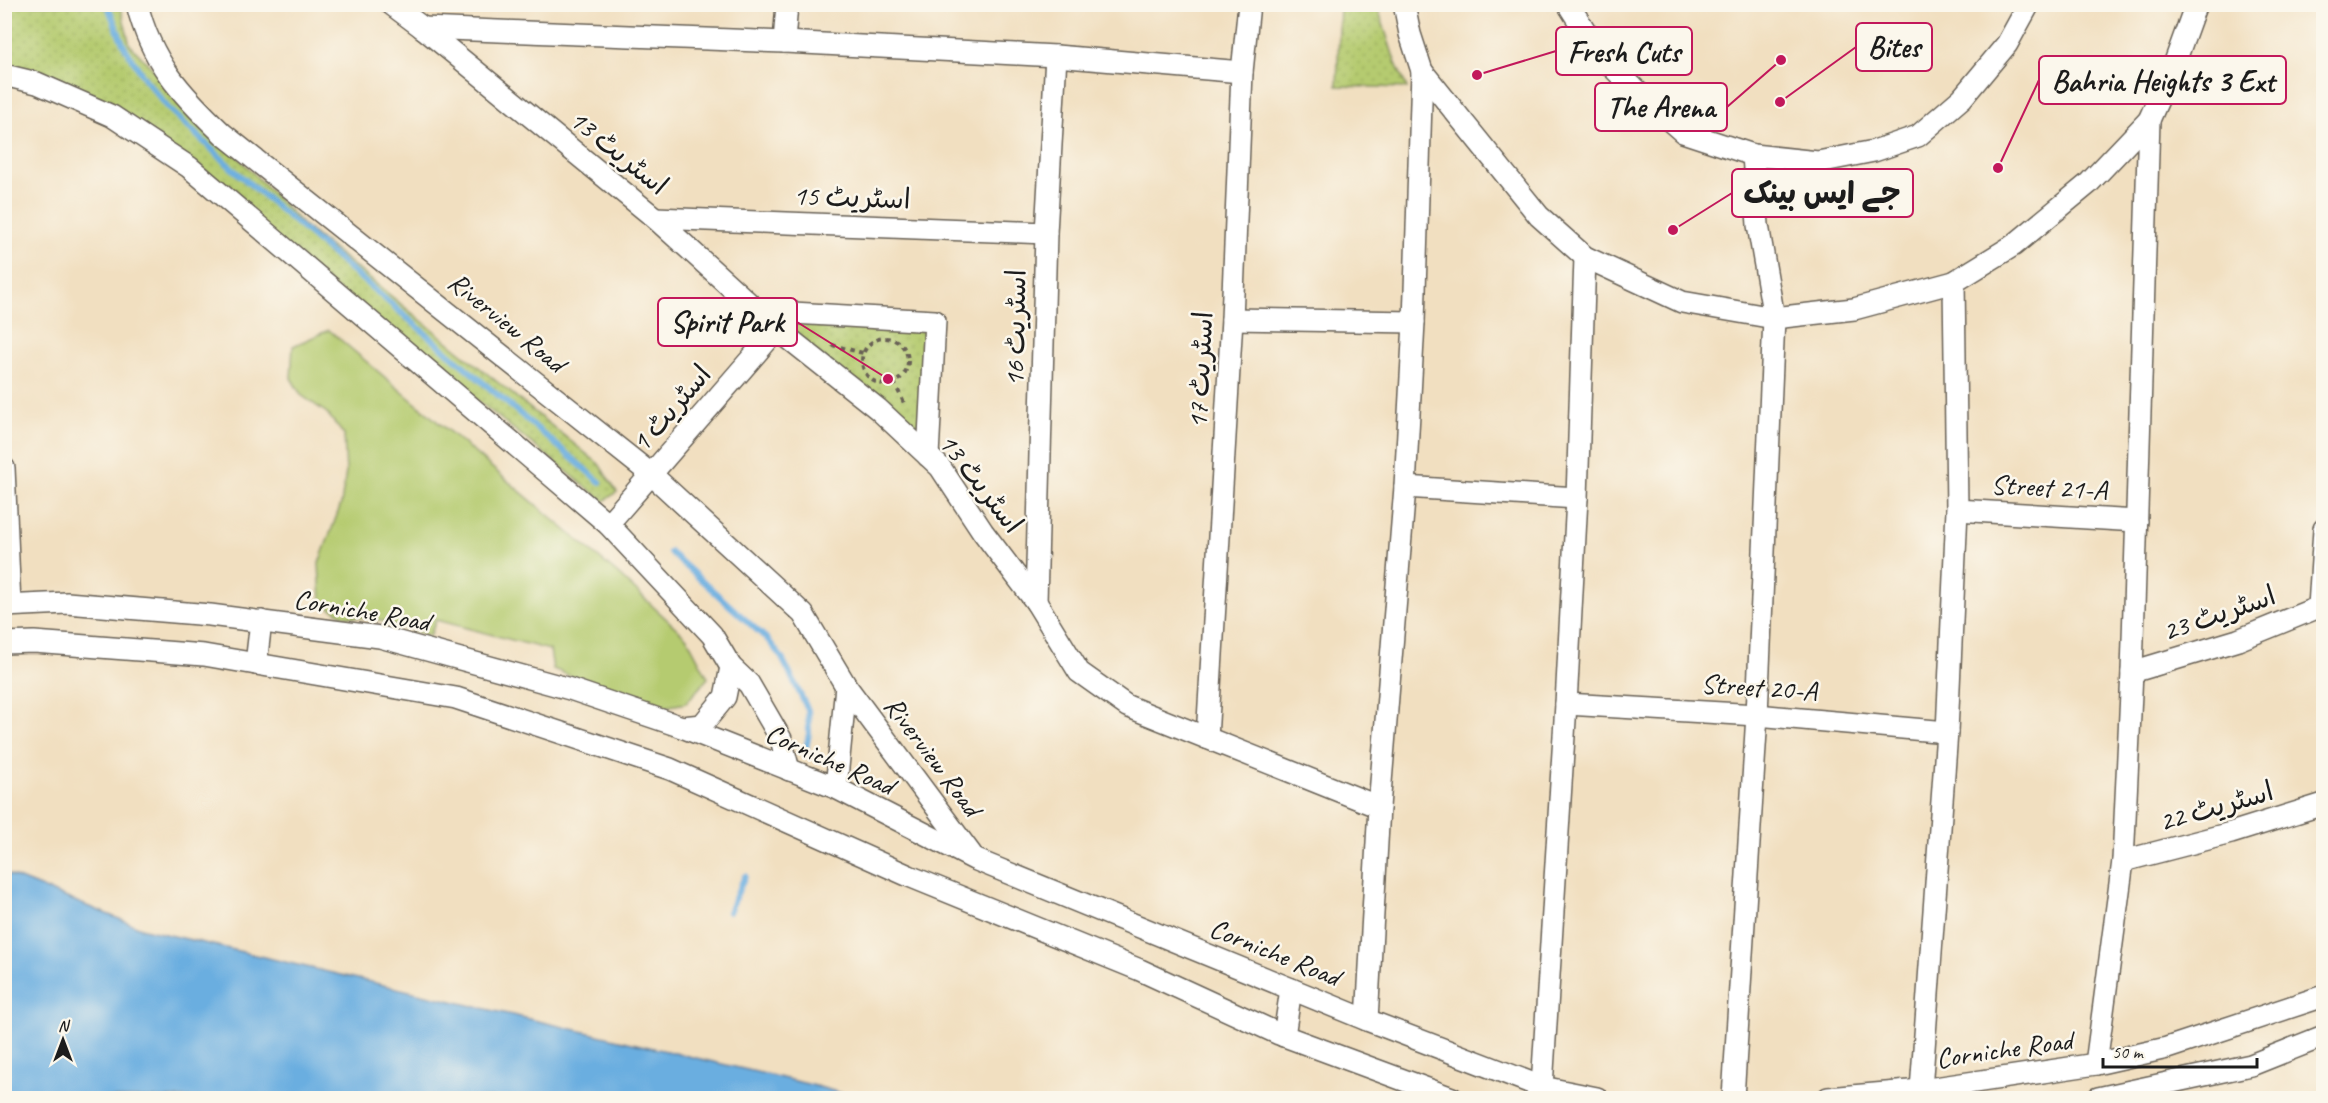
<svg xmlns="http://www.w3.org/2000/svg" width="2328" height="1103" font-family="Caveat,'Playpen Sans Arabic',sans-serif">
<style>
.grass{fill:url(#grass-dots);stroke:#687446;stroke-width:1.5}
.pitch{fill:#b5cb6f;stroke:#687446;stroke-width:1.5}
.water{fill:#6baee0;stroke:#44657e;stroke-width:1.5}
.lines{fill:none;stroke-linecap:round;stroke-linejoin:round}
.stream{stroke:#6baee0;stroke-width:6}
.minor-casing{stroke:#676055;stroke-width:24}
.path{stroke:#676055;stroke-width:4;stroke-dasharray:4.5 4.5;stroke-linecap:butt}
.minor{stroke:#fff;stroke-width:21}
.labels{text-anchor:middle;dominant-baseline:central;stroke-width:5;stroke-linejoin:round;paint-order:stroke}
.street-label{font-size:28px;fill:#1c1c1c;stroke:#fbf7ec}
.leader{fill:none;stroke:#c2185b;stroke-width:2}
.callout-dot{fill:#c2185b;stroke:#fbf7ec;stroke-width:2}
.callout{fill:#fbf7ec;stroke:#c2185b;stroke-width:2}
.callout-label{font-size:30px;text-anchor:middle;font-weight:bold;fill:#1c1c1c}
</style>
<defs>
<pattern id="grass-dots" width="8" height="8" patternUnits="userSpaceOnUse" patternTransform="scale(1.5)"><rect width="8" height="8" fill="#b5cb6f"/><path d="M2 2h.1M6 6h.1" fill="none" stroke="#9bae60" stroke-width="1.8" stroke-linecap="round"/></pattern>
</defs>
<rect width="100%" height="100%" fill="#fbf7ec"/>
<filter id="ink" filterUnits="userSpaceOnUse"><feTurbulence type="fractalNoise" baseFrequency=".0167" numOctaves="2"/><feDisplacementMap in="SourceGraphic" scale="12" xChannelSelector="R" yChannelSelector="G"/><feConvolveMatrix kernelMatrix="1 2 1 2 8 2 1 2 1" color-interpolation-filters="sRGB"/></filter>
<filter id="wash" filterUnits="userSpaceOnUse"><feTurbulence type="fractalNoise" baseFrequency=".008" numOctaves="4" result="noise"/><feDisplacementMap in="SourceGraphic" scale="24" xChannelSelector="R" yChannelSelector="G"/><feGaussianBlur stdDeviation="1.35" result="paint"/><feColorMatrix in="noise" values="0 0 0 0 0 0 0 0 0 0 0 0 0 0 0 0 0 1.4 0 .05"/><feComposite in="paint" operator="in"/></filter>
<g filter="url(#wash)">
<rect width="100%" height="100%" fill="#f1dfc0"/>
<g class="grass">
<polygon points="4,5 120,5 130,45 303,225 599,464 617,492 604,501 269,235 81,92 5,68"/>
<polygon points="1340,5 1377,5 1395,61 1407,88 1337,86"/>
<polygon points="763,311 929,319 925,438"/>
</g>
<polygon class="pitch" points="329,330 618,574 687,638 708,678 686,703 654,709 553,669 550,650 436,620 430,636 376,619 344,616 321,602 319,563 341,504 346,472 344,435 327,413 301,395 291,378 293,346"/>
<polygon class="water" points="5,873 144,929 812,1085 858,1098 5,1098"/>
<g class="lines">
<g class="stream">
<polyline points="107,4 124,46 145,79 169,109 236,172 600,482"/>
<polyline points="670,552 768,640 782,658 808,710 809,733 806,749"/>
<polyline points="729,912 745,876"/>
</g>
</g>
</g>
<g filter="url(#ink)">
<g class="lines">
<g class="minor-casing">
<g id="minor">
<path d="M 137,4 C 151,62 181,94 223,134 L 652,475 L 803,614 L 846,686 L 971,854"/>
<polyline points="391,4 423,28 655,218 777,329 878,409 940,467 983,532 1036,602 1079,672 1127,706 1379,807"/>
<polyline points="1404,4 1410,34 1422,71 1539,216 1585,257 1682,302 1774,318 1854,309 1954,282 2014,245 2088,184 2149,120 2175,62 2196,4"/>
<polyline points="1568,4 1601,56 1644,98 1683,132 1753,155 1818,162 1874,151 1918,136 1962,98 2007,44 2029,4"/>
<polyline points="423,28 784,42 1056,56 1242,72"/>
<polyline points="784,42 787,4"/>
<polyline points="4,75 37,83 112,116 189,167 608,524 712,635 731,667 749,684 781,739 789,770"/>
<polyline points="655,218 1046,233"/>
<polyline points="757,311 935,321 928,456"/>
<polyline points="1232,319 1414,322"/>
<polyline points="4,468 10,605"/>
<polyline points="1405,487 1577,498"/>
<polyline points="1957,510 2137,521"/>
<polyline points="608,524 777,329"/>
<polyline points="1036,602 1046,233 1056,56"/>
<polyline points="4,606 67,603 210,615 380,637 570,689 682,727 836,788 974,859 1367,1020 1542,1087 1597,1098"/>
<polyline points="2319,607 2324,529"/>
<polyline points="4,643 34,642 204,655 456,698 670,769 909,876 1140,970 1279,1034 1452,1098"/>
<polyline points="256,664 261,621"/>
<polyline points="2132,672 2238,640 2324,605"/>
<polyline points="1566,704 1757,715 1947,732"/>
<polyline points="682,727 702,725 725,697 731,667"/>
<polyline points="1207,738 1232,319 1242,72 1249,4"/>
<polyline points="836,788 846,686"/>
<polyline points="2123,861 2231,833 2324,804"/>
<polyline points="1367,1020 1379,807 1405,487 1414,322 1422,71"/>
<polyline points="1284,1036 1291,989"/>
<polyline points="2096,1064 2123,861 2132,672 2149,120"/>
<polyline points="1542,1087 1566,704 1577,498 1585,257"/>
<polyline points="1921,1090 1947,732 1957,510 1954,282"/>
<polyline points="1733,1098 1757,715 1774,318 1758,225 1753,155"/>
<polyline points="1828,1098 1921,1090 2096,1064 2167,1048 2324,996"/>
<polyline points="2098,1098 2251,1065 2324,1036"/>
</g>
</g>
<g class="path">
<circle cx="885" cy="361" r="23"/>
<polyline points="832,345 863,353"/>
<polyline points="894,382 905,405"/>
</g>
<use href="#minor" class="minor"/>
</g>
</g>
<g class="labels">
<g class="street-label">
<text transform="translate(619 152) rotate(39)">اسٹریٹ 13</text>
<text transform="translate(852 197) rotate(2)">اسٹریٹ 15</text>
<text transform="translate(507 322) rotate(39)">Riverview Road</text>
<text transform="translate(1015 328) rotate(-89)">اسٹریٹ 16</text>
<text transform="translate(1200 370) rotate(-87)">اسٹریٹ 17</text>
<text transform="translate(671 408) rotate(-49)">اسٹریٹ 1</text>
<text transform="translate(981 483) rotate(52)">اسٹریٹ 13</text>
<text transform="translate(2049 487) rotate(3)">Street 21-A</text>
<text transform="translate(362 610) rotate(10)">Corniche Road</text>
<text transform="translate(2219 613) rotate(-19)">اسٹریٹ 23</text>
<text transform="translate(1759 687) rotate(4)">Street 20-A</text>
<text transform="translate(933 756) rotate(53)">Riverview Road</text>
<text transform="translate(830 759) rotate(24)">Corniche Road</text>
<text transform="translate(2216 806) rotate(-16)">اسٹریٹ 22</text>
<text transform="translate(1275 952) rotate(22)">Corniche Road</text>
<text transform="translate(2004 1049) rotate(-8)">Corniche Road</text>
</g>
</g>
<path class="leader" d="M1780 102L1856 47M1477 75L1556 51M1998 168L2039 80M1781 60L1727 107M1673 230L1732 193M888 379L797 322"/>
<g class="callout-dot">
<circle cx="1780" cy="102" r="6"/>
<circle cx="1477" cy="75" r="6"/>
<circle cx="1998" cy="168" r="6"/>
<circle cx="1781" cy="60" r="6"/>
<circle cx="1673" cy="230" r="6"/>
<circle cx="888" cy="379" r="6"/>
</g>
<g class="callout">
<rect x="1856" y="23" width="76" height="48" rx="6"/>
<rect x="1556" y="27" width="136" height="48" rx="6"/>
<rect x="2039" y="56" width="247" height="48" rx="6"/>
<rect x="1595" y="83" width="132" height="48" rx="6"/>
<rect x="1732" y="169" width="181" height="48" rx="6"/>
<rect x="658" y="298" width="139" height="48" rx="6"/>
</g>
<g class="callout-label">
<text x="1894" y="57">Bites</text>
<text x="1624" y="62">Fresh Cuts</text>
<text x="2163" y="91">Bahria Heights 3 Ext</text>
<text x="1661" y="117">The Arena</text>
<text x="1822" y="203">جے ایس بینک</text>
<text x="727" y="332">Spirit Park</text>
</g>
<rect width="2328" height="1103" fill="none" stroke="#fbf7ec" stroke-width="24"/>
<g transform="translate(63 1040)" stroke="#fbf7ec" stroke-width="4.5" paint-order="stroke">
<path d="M0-4.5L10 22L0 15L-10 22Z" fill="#1c1c1c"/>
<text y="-9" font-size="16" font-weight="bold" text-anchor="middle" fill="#1c1c1c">N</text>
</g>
<path d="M2103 1058v9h154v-9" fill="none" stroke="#1c1c1c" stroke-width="3"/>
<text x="2112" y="1058" font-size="18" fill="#1c1c1c" stroke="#fbf7ec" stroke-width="4.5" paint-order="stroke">50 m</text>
</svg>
